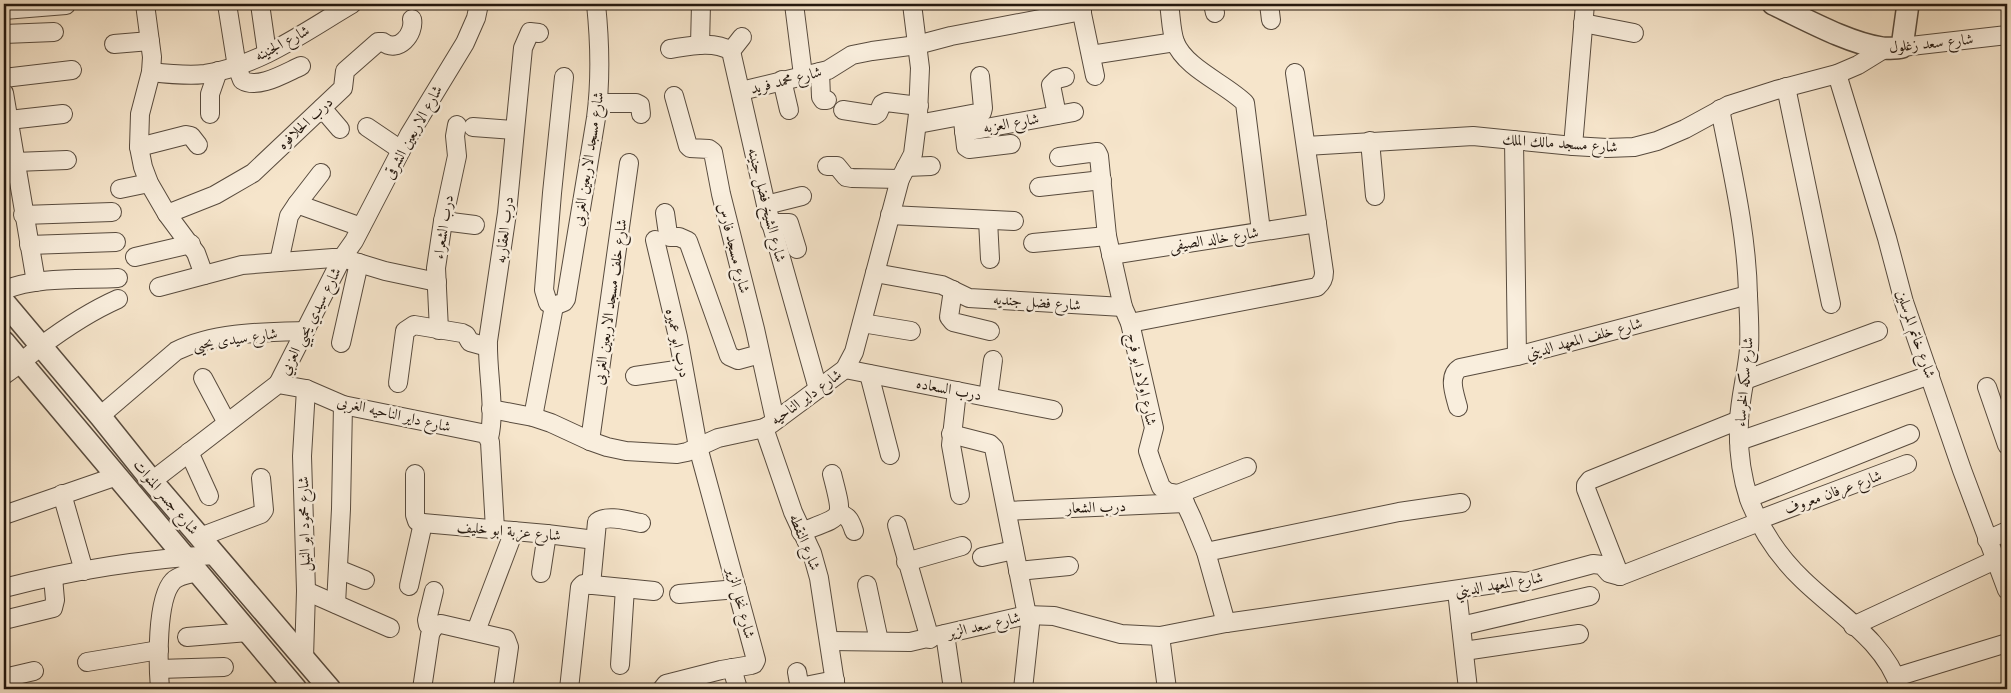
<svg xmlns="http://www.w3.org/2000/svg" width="2011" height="693" font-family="Cardo,Amiri,serif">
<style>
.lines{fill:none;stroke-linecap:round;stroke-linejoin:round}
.minor-casing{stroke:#584b3e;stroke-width:20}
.tertiary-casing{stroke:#584b3e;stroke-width:24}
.minor{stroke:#f9eedd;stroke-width:18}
.tertiary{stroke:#f9eedd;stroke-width:21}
.labels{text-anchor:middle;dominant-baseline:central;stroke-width:5;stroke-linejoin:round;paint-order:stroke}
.street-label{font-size:15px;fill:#24180f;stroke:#f9eedd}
</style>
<rect width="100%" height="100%" fill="#f6e5cb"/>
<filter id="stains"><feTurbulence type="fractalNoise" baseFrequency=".004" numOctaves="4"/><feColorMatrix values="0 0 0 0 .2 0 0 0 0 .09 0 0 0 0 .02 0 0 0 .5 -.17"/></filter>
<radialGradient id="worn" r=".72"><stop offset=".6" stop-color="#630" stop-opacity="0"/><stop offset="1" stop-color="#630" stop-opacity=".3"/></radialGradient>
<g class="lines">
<g class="minor-casing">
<g id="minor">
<polyline points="145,4 152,57 151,72 140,114 139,147 143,167 149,183 167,214 196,253 204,275"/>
<path d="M 227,4 L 237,67 L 242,80 C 258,90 285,73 301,66"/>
<polyline points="260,4 267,53"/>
<polyline points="794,4 803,75"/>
<polyline points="1080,4 1095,76"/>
<path d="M 1169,4 C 1171,16 1171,31 1175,42 C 1185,68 1226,84 1245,103 L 1261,231"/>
<polyline points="1213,4 1215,13"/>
<polyline points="1269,4 1271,20"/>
<polyline points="4,10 66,5"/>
<polyline points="1583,23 1634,33"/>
<polyline points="4,34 54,32"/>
<polyline points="114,44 150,41"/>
<polyline points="700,45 701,4"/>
<polyline points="1902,47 2007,35"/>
<path d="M 670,49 C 689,46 714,40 731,51 L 766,205 L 818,389"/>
<polyline points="731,51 742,37"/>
<polyline points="1091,55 1175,42"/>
<path d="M 151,72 C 169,74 187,76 205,74 C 259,66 306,31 352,4"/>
<polyline points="820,72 821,97 823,100 827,100"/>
<polyline points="1837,74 1887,238 1904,302 1962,470 2007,590"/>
<path d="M 564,77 L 552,193 L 544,290 L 548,303 L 554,306 L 564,302 L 566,299 L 596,118 C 601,80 600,42 596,4"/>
<polyline points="4,78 72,70"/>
<polyline points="782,80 789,110"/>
<polyline points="1786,87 1831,304"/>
<polyline points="741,91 828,70 852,55 872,51 917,45 951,36 1082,11"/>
<polyline points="4,93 36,282"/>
<polyline points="674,96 688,146 690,148 709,149 713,152 721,194 755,329 775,420"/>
<polyline points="598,103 636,103 640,105 641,114"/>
<polyline points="322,108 340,129"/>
<path d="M 1720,109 C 1732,171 1747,233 1748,296 C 1749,314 1750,332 1749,349 C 1747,373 1740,397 1739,421 C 1738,446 1741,475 1749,499 C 1761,531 1779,557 1803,580 C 1837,613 1886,642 1900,689"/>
<polyline points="843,110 875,115 878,113 882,104 886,102 919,106"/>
<polyline points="210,114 210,94 218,71"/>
<polyline points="1057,115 1051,85 1057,79 1065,77"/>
<polyline points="9,120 63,114"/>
<polyline points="963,121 966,147 969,149 1011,144"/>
<polyline points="918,124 982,112 983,108 980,76"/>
<polyline points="367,127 401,150"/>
<polyline points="473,127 514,130"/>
<polyline points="964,132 1074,112"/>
<polyline points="1514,140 1517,356"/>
<polyline points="1370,141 1375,196"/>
<polyline points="1306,146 1473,136 1573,146 1607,148 1634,147 1657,141 1685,129 1729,105 1776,90 1837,74 1858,65 1884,49"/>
<polyline points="1573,146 1585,4"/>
<polyline points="139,147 186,135 191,136 198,145"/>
<polyline points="1059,157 1097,152 1099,156 1107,236 1123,307 1130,323 1154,428 1148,451 1152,463 1161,487 1167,492 1178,494 1185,503 1192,518 1206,552 1226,623"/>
<polyline points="15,162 67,160"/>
<polyline points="827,166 837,166 846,177 852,178 900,179"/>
<polyline points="906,167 931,166"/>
<polyline points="1039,187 1102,180"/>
<polyline points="120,189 149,183"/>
<polyline points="297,204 321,173"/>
<polyline points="766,205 802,196"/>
<polyline points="665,213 668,234 670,237 679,237 688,241 729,356 738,360 760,354"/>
<path d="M 167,214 L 215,195 L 253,173 L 343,88 L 345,71 L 378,42 L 383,42 C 398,54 415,34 412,19"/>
<polyline points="23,215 112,212"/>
<polyline points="890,215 1014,221"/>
<polyline points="988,220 990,259"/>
<polyline points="443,221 475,225"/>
<polyline points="770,223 789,223 797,249"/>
<polyline points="655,240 678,337 698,447 756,660 754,664 751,665 721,670 666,684 662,689"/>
<polyline points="1033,243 1107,236"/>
<polyline points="29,245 116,242"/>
<polyline points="1111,255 1317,223"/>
<polyline points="135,257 191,244"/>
<polyline points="279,262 289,216 297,204 361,227"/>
<polyline points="875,273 942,285 969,298 1123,307"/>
<polyline points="159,287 242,265 333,258 342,258 385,271 437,282"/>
<path d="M 4,290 C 39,276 81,280 118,278"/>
<polyline points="953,290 949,317 953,322 990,331"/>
<polyline points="862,323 911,331"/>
<path d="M 1130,323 L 1317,287 C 1322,282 1324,279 1324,272 L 1295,73"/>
<polyline points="439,330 436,268 443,221 457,156 455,136 457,125"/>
<polyline points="341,343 359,263"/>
<polyline points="845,369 1053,410"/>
<polyline points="869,374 890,455"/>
<path d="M 4,375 C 18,366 28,356 41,346 C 65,328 91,311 118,299"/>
<polyline points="635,376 683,369"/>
<polyline points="203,378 227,423"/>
<polyline points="1745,380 1878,331"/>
<polyline points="398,383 405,331 414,325 462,333 466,335 470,342 488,347"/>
<polyline points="278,384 342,258 354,241 409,135 465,43 476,18 479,4"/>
<polyline points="1987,387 2007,445"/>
<polyline points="957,391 951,445 960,495"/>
<polyline points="988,397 993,360"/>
<path d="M 1458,407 C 1455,395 1447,376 1460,368 L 1517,356 L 1748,295"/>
<polyline points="491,409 533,417 551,423 590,441 607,447 626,451 677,454 687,452 718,438 764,428 771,424 845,369 854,352 900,179 913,154 918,114 920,68 912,4"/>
<path d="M 100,416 L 176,351 C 214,332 264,332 305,331"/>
<polyline points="533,417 554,306"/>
<polyline points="764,428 793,512 812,553 819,578 836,689"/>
<polyline points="951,434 990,444 994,448 1027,615"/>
<path d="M 489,438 C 496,409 487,372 488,341 L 507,213 L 523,48 L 530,32 L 539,33"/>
<polyline points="590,441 629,163"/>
<polyline points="1739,441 1930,375"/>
<polyline points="189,452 209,496"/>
<polyline points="415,474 415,515 417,521 423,523 547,534 595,540"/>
<polyline points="152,481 278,384 306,389 343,405 486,434 490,442 495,529"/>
<polyline points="62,494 84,571"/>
<polyline points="1178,494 1247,467"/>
<polyline points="1749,498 1910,434"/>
<polyline points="1007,511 1185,503"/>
<path d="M 839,513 C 849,516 851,522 854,531"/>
<polyline points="4,515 117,476"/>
<polyline points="1758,520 1907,464"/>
<polyline points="897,525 930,639"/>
<path d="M 801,532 C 845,515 844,521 832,474"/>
<polyline points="200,537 261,514 264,510 261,478"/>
<polyline points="1987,540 2007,531"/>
<polyline points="1206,552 1399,512 1461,503"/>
<polyline points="982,557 1014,550"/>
<polyline points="906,562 962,546"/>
<polyline points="338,569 365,580"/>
<polyline points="1018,571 1069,566"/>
<polyline points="541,573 547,534"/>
<polyline points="1620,576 1586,489 1586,485 1590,480 1739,420"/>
<path d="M 591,585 L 597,522 C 607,514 629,521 641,523"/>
<polyline points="867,585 879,641"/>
<polyline points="409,586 423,523"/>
<path d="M 4,588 C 73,570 144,559 215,555"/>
<polyline points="306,591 390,628"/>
<polyline points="1457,591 1468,689"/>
<polyline points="679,594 737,589"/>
<polyline points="336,604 341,509 343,405"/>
<polyline points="4,620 53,608 55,600 53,577"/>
<polyline points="1461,626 1590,596"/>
<polyline points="1853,626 1995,560"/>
<polyline points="433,629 428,625 427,620 434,591"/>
<polyline points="476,631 514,531"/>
<polyline points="945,634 953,689"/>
<polyline points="1160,636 1167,689"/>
<polyline points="187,637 248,632"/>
<polyline points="830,641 910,642 1027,615 1054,616 1121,634 1160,636 1226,623 1515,581 1526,582 1593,564 1602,565 1609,573 1620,576 1759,522"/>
<polyline points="1464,651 1579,634"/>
<polyline points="304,658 306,591 302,456 306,389"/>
<polyline points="87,662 159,650"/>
<polyline points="620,665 625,588"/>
<polyline points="732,668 738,689"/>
<polyline points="159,669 224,667"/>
<polyline points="797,672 800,689"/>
<polyline points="1896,677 2007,643"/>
<polyline points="4,678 34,671"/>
<polyline points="800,687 835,680"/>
<path d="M 160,689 C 158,665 156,599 173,581 C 179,575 190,574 198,572"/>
<path d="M 422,689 L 430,635 C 432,629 434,625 441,624 L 506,639 L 509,647 L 503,689"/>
<polyline points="569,689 580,587 583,584 654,591"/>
<polyline points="1023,689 1031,615"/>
</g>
</g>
<g class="tertiary-casing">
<g id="tertiary">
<path d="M 1773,4 C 1805,19 1848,43 1882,48 C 1888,49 1895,48 1902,47 L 1908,4"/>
<polyline points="4,302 100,416 152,481 330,689"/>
<polyline points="4,342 296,689"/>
</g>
</g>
<use href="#minor" class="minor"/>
<use href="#tertiary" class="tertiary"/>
</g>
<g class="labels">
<g class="street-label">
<text transform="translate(282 43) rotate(-28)">شارع الجنينه</text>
<text transform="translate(1931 43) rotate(-6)">شارع سعد زغلول</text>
<text transform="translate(786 80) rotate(-14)">شارع محمد فريد</text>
<text transform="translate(305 123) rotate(-43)">درب الحلافوه</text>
<text transform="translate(1011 123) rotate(-10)">شارع العزبه</text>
<text transform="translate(413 132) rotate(-61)">شارع الاربعين الشرقى</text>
<text transform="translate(1560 143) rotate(4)">شارع مسجد مالك الملك</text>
<text transform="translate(588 159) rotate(-81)">شارع مسجد الاربعين الغربى</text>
<text transform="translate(767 205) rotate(76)">شارع الشيخ فضل جنينه</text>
<text transform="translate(443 227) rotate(-81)">درب الشعراء</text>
<text transform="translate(504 230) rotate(-83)">درب العقاربه</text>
<text transform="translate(1214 239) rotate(-9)">شارع خالد الصيفى</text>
<text transform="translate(734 248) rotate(76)">شارع مسجد فارس</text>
<text transform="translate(610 302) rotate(-82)">شارع خلف مسجد الاربعين الغربى</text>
<text transform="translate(1037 302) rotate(4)">شارع فضل جنديه</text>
<text transform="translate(310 321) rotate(-63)">شارع سيدي يحيي العزبي</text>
<text transform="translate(1916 334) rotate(71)">شارع خاتم المرسلين</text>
<text transform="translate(1584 338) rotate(-15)">شارع خلف المعهد الديني</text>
<text transform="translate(235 339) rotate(-8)">شارع سيدى يحيى</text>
<text transform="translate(678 343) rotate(78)">درب ابو عميره</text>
<text transform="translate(1142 379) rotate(78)">شارع اولاد ابو فرج</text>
<text transform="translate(1744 382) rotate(-85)">شارع سكه الخرساء</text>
<text transform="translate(949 389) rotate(11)">درب السعاده</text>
<text transform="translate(806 397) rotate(-36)">شارع داير الناحيه</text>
<text transform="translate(394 414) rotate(13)">شارع داير الناحيه الغربى</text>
<text transform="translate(1833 492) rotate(-20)">شارع عرفان معروف</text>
<text transform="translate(166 497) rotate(50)">شارع جسر المنوات</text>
<text transform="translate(1096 507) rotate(-2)">درب الشعار</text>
<text transform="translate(304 524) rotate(-91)">شارع محمود ابو النيل</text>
<text transform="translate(509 531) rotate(5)">شارع عزبة ابو خليف</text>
<text transform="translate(805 542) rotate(68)">شارع النقطه</text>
<text transform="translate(1499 584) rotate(-9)">شارع المعهد الديني</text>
<text transform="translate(741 603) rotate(75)">شارع نخل الزير</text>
<text transform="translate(984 625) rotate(-13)">شارع سعد الزير</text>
</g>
</g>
<rect width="2011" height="693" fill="none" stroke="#f6e5cb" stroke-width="20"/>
<rect x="5" y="5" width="2001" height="683" fill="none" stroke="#24180f" stroke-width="2.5"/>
<rect x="10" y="10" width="1991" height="673" fill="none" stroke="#24180f"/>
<rect width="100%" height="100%" filter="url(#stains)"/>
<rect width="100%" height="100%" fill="url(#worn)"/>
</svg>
